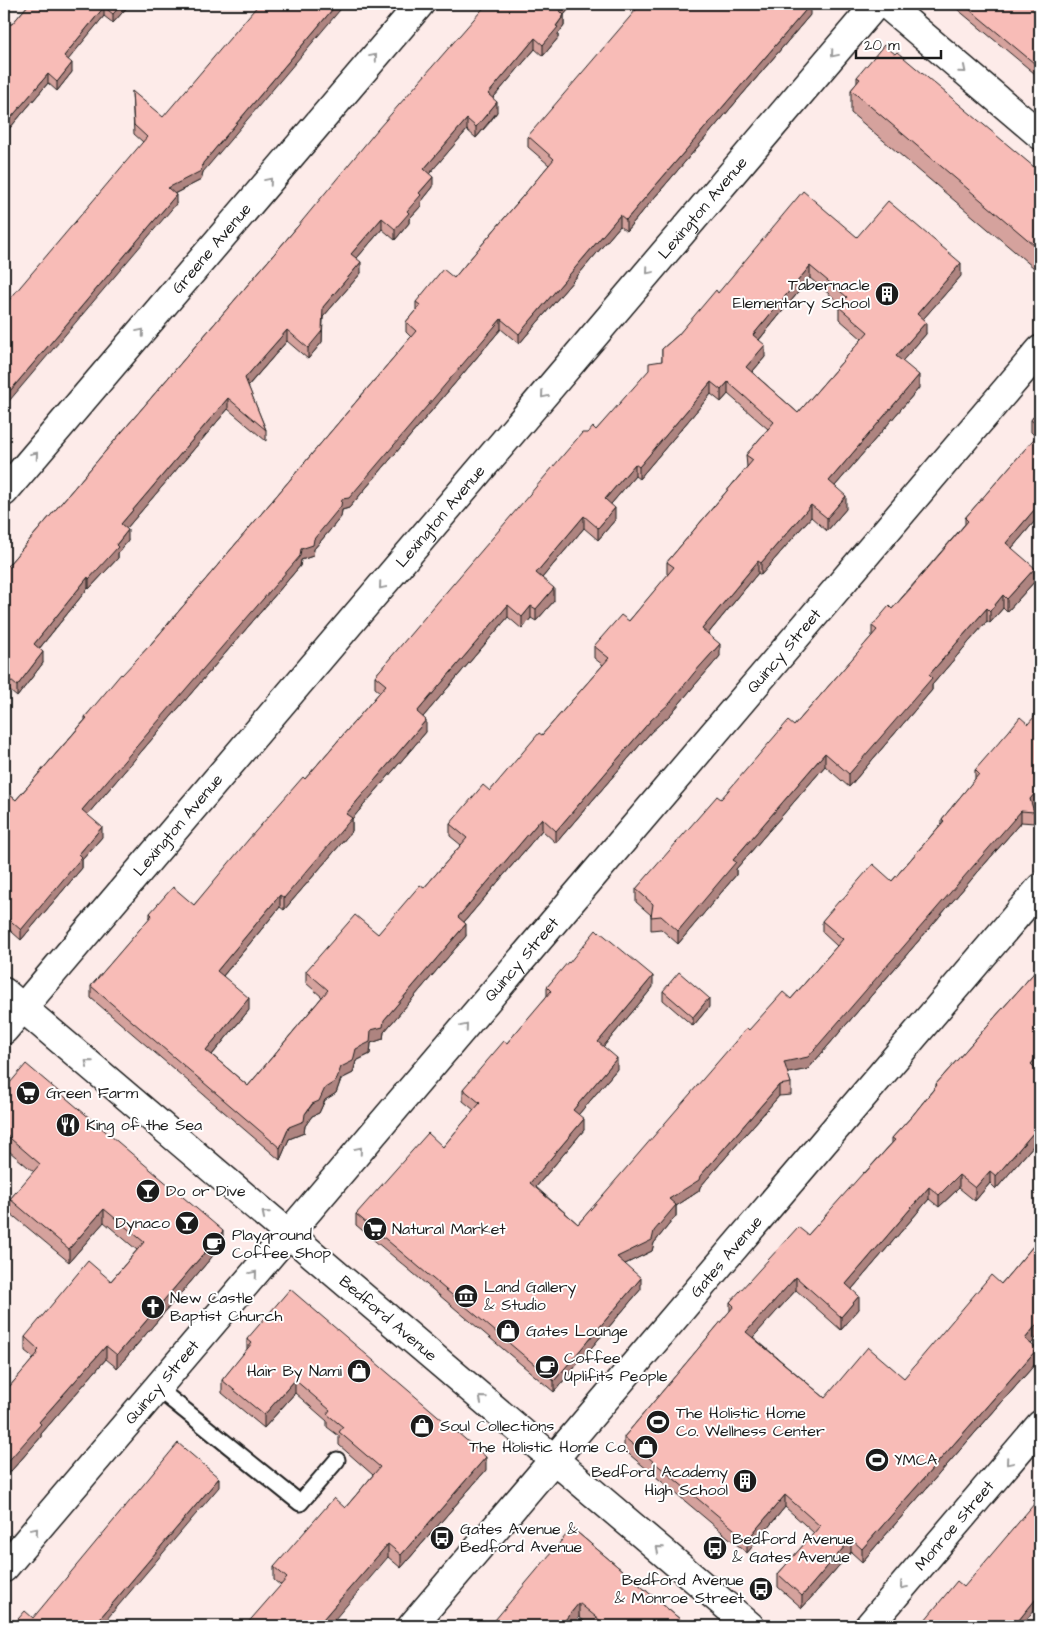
<svg xmlns="http://www.w3.org/2000/svg" width="1044" height="1630" font-family="'Architects Daughter',sans-serif">
<style>
.lines{fill:none;stroke-linecap:round;stroke-linejoin:round}
.service-casing{stroke:#1c1c1c;stroke-width:19}
.minor-casing{stroke:#1c1c1c;stroke-width:31}
.secondary-casing{stroke:#1c1c1c;stroke-width:31}
.service{stroke:#fff;stroke-width:15}
.minor{stroke:#fff;stroke-width:28}
.secondary{stroke:#fff;stroke-width:28}
.wall{fill:#d5a29d;stroke:#1c1c1c;fill-rule:evenodd}
.shaded-wall{fill:#ae8480;stroke:#1c1c1c}
.building{fill:#f8bcb7;stroke:#1c1c1c;fill-rule:evenodd}
.oneway{stroke:#999}
.labels{text-anchor:middle;dominant-baseline:central;stroke-width:4;stroke-linejoin:round;paint-order:stroke}
.street-label{font-size:16px;fill:#1c1c1c;stroke:#fff}
.poi-label{font-size:16px;fill:#1c1c1c;stroke:#fff;text-anchor:start}
</style>
<rect width="100%" height="100%" fill="#fdebe9"/>
<filter id="ink" filterUnits="userSpaceOnUse"><feTurbulence type="fractalNoise" baseFrequency=".02" numOctaves="2"/><feDisplacementMap in="SourceGraphic" scale="10" xChannelSelector="R" yChannelSelector="G"/><feConvolveMatrix kernelMatrix="1 2 1 2 8 2 1 2 1" color-interpolation-filters="sRGB"/></filter>
<g filter="url(#ink)">
<g class="lines">
<g class="service-casing">
<polyline id="service" points="157,1388 300,1503 337,1460"/>
</g>
<g class="minor-casing">
<g id="minor">
<path id="s1" d="M 4,492 L 420,4"/>
<path id="s2" d="M 4,1030 L 876,4"/>
<path id="s3" d="M 4,1568 L 1040,350"/>
<path id="s4" d="M 412,1626 L 1040,888"/>
<path id="s5" d="M 869,1626 L 1040,1425"/>
</g>
</g>
<g class="secondary-casing">
<g id="secondary">
<polyline points="886,4 1040,135"/>
<path id="s6" d="M 4,992 L 750,1626"/>
</g>
</g>
<use href="#service" class="service"/>
<use href="#minor" class="minor"/>
<use href="#secondary" class="secondary"/>
</g>
<g class="wall">
<polygon points="29,4 130,4 113,23 104,16 68,59 72,72 57,91 48,83 4,135 4,25 12,24"/>
<polygon points="573,4 564,15 564,26 558,34 558,38 543,56 535,49 493,98 497,112 490,122 476,138 467,130 429,174 433,187 421,202 421,206 409,219 409,223 395,240 382,229 357,258 361,273 323,317 322,342 308,359 287,341 248,386 266,430 266,441 228,409 126,529 128,541 118,553 118,558 89,589 88,588 39,649 43,663 17,697 4,686 4,570 298,226"/>
<polygon points="951,4 1040,4 1040,78"/>
<polygon points="810,15 626,231 620,226 519,344 501,329 349,508 342,510 341,517 314,549 313,556 301,560 300,566 87,815 102,837 82,860 82,868 21,940 4,925 4,790 16,800 85,720 85,717 151,644 411,337 406,332 406,322 416,310 416,302 454,278 549,165 528,147 528,136"/>
<polygon points="857,77 1040,172 1040,273 851,113 851,90 857,83"/>
<polygon points="132,91 203,172 201,180 174,194 176,204 143,142 134,134"/>
<path d="M 857,237 L 961,276 L 923,319 L 926,334 L 902,361 L 919,388 L 835,486 L 846,509 L 827,531 L 811,517 L 761,575 L 758,573 L 708,634 L 720,656 L 694,686 L 670,715 L 651,732 L 556,843 L 542,830 L 464,922 L 466,936 L 384,1032 L 383,1039 L 371,1043 L 370,1054 L 356,1061 L 353,1073 L 341,1079 L 336,1093 L 325,1100 L 319,1113 L 312,1116 L 305,1126 L 304,1133 L 289,1139 L 280,1160 L 91,998 L 91,986 L 150,918 L 150,913 L 194,905 L 305,779 L 380,692 L 375,688 L 375,676 L 588,433 L 596,430 L 662,361 L 662,349 L 678,335 L 718,293 ZM 810,278 L 841,304 L 839,307 L 839,319 L 862,339 L 798,413 L 752,372 L 765,357 L 759,340 ZM 711,394 L 721,402 L 728,394 L 768,429 L 746,455 L 747,467 L 667,562 L 667,574 L 668,575 L 629,621 L 594,646 L 594,658 L 603,665 L 542,735 L 490,791 L 450,824 L 450,836 L 461,845 L 424,888 L 378,934 L 306,971 L 306,983 L 322,997 L 248,1086 L 212,1055 L 249,1010 L 223,976 L 280,907 L 284,910 L 352,831 L 352,819 L 426,732 L 423,717 L 508,617 L 522,629 L 531,618 L 536,621 L 554,601 L 542,578 L 584,528 L 598,540 L 615,520 L 611,504 L 635,476 L 639,479 Z"/>
<polygon points="1040,408 1040,515 1012,548 1035,581 1007,612 1003,608 990,623 987,621 932,685 932,690 849,787 825,766 736,869 736,875 678,944 661,929 651,930 651,915 636,902 636,889 721,799 794,726 872,636 872,626 892,609 965,524 965,518 1036,437 1031,432 1031,420"/>
<polygon points="975,770 1033,807 1034,812 1034,823 1021,822 808,1069 787,1073 791,1083 791,1095 779,1096 700,1187 699,1191 676,1206 676,1216 654,1243 652,1251 625,1264 641,1289 554,1392 356,1225 356,1214 443,1147 474,1110 463,1101 463,1089 507,1043 547,997 547,987 569,963 653,987 603,1047 617,1069 578,1115 584,1130 536,1187 578,1224 749,1030 791,999 837,946 822,932 822,921 840,902 892,881 942,823 942,819 975,779"/>
<polygon points="1040,966 1040,1066 1037,1070 1040,1073 1040,1138 996,1189 990,1183 975,1201 959,1188 939,1207 929,1199 852,1289 859,1309 841,1330 796,1290 753,1337 825,1398 904,1378 1001,1284 1040,1238 1040,1333 1031,1344 1037,1362 862,1562 851,1552 802,1608 778,1587 778,1574 814,1533 785,1507 747,1553 624,1450 624,1437 730,1311 730,1302 808,1235 892,1143 892,1138 913,1115 936,1086 936,1084"/>
<polygon points="663,991 709,1007 693,1026 663,1000"/>
<polygon points="4,1090 223,1244 117,1368 106,1359 41,1434 41,1437 4,1479 4,1393 34,1358 25,1351 25,1337 111,1281 137,1250 104,1222 69,1262 10,1213 10,1199 34,1172 4,1147"/>
<polygon points="247,1339 486,1470 401,1568 388,1557 280,1585 274,1580 274,1567 345,1508 373,1475 339,1445 339,1436 327,1427 327,1421 295,1393 264,1428 222,1393 222,1380 247,1350"/>
<polygon points="572,1528 688,1626 590,1626 579,1617"/>
</g>
<g class="shaded-wall">
<polygon points="122,4 130,4 113,23 113,14"/>
<polygon points="337,4 345,4 203,172 201,180 168,197 168,188 203,163"/>
<polygon points="564,4 573,4 559,21 559,10"/>
<polygon points="810,5 810,15 626,231 626,220"/>
<polygon points="104,7 104,16 64,65 64,56"/>
<polygon points="564,15 564,26 558,34 558,38 543,56 543,45"/>
<polygon points="535,38 535,49 488,104 488,94"/>
<polygon points="72,63 72,72 57,91 57,82"/>
<polygon points="48,74 48,83 4,135 4,126"/>
<polygon points="497,102 497,112 476,138 476,127"/>
<polygon points="467,119 467,130 424,180 424,169"/>
<polygon points="433,177 433,187 421,202 421,206 409,219 409,223 395,240 395,229 419,193"/>
<polygon points="176,195 176,204 4,407 4,398"/>
<polygon points="620,215 620,226 519,344 519,334"/>
<polygon points="382,218 382,229 351,265 351,254"/>
<polygon points="361,262 361,273 323,317 322,342 308,359 308,348 323,307"/>
<polygon points="961,263 961,276 917,326 917,314"/>
<polygon points="810,266 810,278 753,347 753,335"/>
<polygon points="501,319 501,329 349,508 342,510 341,517 314,549 313,556 301,560 300,566 82,821 82,810 301,549 314,539 342,499"/>
<polygon points="926,322 926,334 896,368 896,356"/>
<polygon points="287,330 287,341 245,389 245,378"/>
<polygon points="765,345 765,357 746,379 746,367"/>
<polygon points="919,375 919,388 829,493 829,481"/>
<polygon points="711,382 711,394 639,479 639,467"/>
<polygon points="728,382 728,394 721,402 721,390"/>
<polygon points="228,398 228,409 121,535 121,524"/>
<polygon points="635,464 635,476 605,511 605,499"/>
<polygon points="846,496 846,509 827,531 827,518"/>
<polygon points="1040,503 1040,515 1006,555 1006,543"/>
<polygon points="811,505 811,517 761,575 761,563"/>
<polygon points="615,508 615,520 598,540 598,528"/>
<polygon points="584,516 584,528 536,585 536,573"/>
<polygon points="128,530 128,541 118,553 118,558 89,589 89,579"/>
<polygon points="758,561 758,573 702,641 702,629"/>
<polygon points="1035,568 1035,581 1007,612 1007,599"/>
<polygon points="88,577 88,588 34,655 34,644"/>
<polygon points="554,588 554,601 536,621 536,609"/>
<polygon points="1003,595 1003,608 990,623 990,611"/>
<polygon points="508,605 508,617 417,724 417,712"/>
<polygon points="531,606 531,618 522,629 522,617"/>
<polygon points="987,608 987,621 932,685 932,690 849,787 849,774 929,675"/>
<polygon points="720,644 720,656 694,686 670,715 651,732 556,843 556,831 651,720"/>
<polygon points="43,652 43,663 17,697 17,686"/>
<polygon points="426,720 426,732 352,819 352,831 284,910 284,898 346,814"/>
<polygon points="825,753 825,766 736,869 736,875 678,944 678,931 733,860"/>
<polygon points="1040,787 1040,798 1030,810 1030,799"/>
<polygon points="1021,811 1021,822 808,1069 784,1074 784,1062"/>
<polygon points="542,818 542,830 458,929 458,917"/>
<polygon points="102,827 102,837 82,860 82,868 21,940 21,930 79,854"/>
<polygon points="280,895 280,907 217,983 217,971"/>
<polygon points="466,924 466,936 384,1032 383,1039 371,1043 370,1054 356,1061 353,1073 341,1079 336,1093 325,1100 319,1113 312,1116 305,1126 304,1133 289,1139 280,1160 280,1148 289,1127 305,1114 341,1067 371,1030 384,1020"/>
<polygon points="653,976 653,987 598,1053 598,1042"/>
<polygon points="249,998 249,1010 206,1062 206,1050"/>
<polygon points="709,998 709,1007 693,1026 693,1017"/>
<polygon points="1040,1053 1040,1066 1031,1077 1031,1064"/>
<polygon points="617,1058 617,1069 573,1121 573,1110"/>
<polygon points="779,1085 779,1096 700,1187 699,1191 676,1206 676,1216 654,1243 652,1251 617,1268 617,1257 654,1231 669,1199 700,1176"/>
<polygon points="584,1119 584,1130 530,1194 530,1183"/>
<polygon points="1040,1125 1040,1138 996,1189 996,1176"/>
<polygon points="990,1171 990,1183 975,1201 975,1188"/>
<polygon points="959,1175 959,1188 939,1207 939,1195"/>
<polygon points="929,1187 929,1199 846,1296 846,1284"/>
<polygon points="104,1209 104,1222 69,1262 69,1249"/>
<polygon points="223,1231 223,1244 117,1368 117,1355"/>
<polygon points="796,1277 796,1290 746,1345 746,1332"/>
<polygon points="641,1278 641,1289 554,1392 554,1381"/>
<polygon points="859,1296 859,1309 841,1330 841,1317"/>
<polygon points="1040,1320 1040,1333 1025,1352 1025,1339"/>
<polygon points="106,1346 106,1359 41,1434 41,1437 4,1479 4,1466 39,1422"/>
<polygon points="1037,1349 1037,1362 862,1562 862,1549"/>
<polygon points="295,1380 295,1393 264,1428 264,1415"/>
<polygon points="486,1457 486,1470 401,1568 401,1555"/>
<polygon points="219,1478 219,1487 101,1626 95,1626 95,1624"/>
<polygon points="785,1495 785,1507 747,1553 747,1540"/>
<polygon points="851,1539 851,1552 802,1608 802,1596"/>
<polygon points="388,1544 388,1557 329,1626 317,1626"/>
<polygon points="1040,1594 1040,1603 1021,1626 1014,1626"/>
<polygon points="579,1603 579,1617 572,1626 560,1626"/>
</g>
<g class="building">
<polygon points="29,4 122,4 113,14 104,7 64,56 72,63 57,82 48,74 4,126 4,25 12,24"/>
<polygon points="259,4 337,4 203,163 201,171 168,188 176,195 4,398 4,306 147,137 134,125 132,91 163,117"/>
<polygon points="487,4 564,4 559,10 564,15 556,26 558,27 543,45 535,38 488,94 497,102 476,127 467,119 424,169 433,177 419,193 421,195 407,211 409,213 395,229 382,218 351,254 361,262 323,307 322,331 308,348 287,330 245,378 266,430 228,398 121,524 128,530 116,545 118,547 89,579 88,577 34,644 43,652 17,686 4,675 4,570 298,226 378,129"/>
<polygon points="641,4 809,4 810,5 626,220 620,215 519,334 501,319 349,498 342,499 341,506 314,539 313,545 301,549 300,556 82,810 102,827 79,854 82,857 21,930 4,915 4,790 16,800 87,718 85,717 121,674 122,675 151,644 416,331 406,322 420,305 416,302 443,269 454,278 554,159 528,136"/>
<polygon points="963,4 1040,4 1040,68"/>
<polygon points="884,45 895,54 897,52 1040,172 1040,250 851,90 860,79 857,77"/>
<path d="M 803,191 L 857,237 L 888,201 L 961,263 L 917,314 L 926,322 L 896,356 L 919,375 L 829,481 L 846,496 L 827,518 L 811,505 L 761,563 L 758,561 L 702,629 L 720,644 L 694,673 L 670,703 L 651,720 L 556,831 L 542,818 L 458,917 L 466,924 L 384,1020 L 383,1027 L 371,1030 L 370,1042 L 356,1049 L 353,1061 L 341,1067 L 336,1081 L 325,1088 L 319,1101 L 312,1104 L 305,1114 L 304,1121 L 289,1127 L 280,1148 L 91,986 L 152,915 L 150,913 L 173,887 L 194,905 L 248,840 L 303,777 L 305,779 L 386,685 L 375,676 L 442,597 L 582,433 L 588,433 L 593,427 L 596,430 L 649,370 L 649,363 L 662,361 L 662,349 L 678,335 L 716,290 L 718,293 ZM 810,266 L 847,297 L 839,307 L 868,332 L 798,413 L 746,367 L 765,345 L 753,335 ZM 711,382 L 721,390 L 728,382 L 774,422 L 746,455 L 753,460 L 667,562 L 674,567 L 629,621 L 621,615 L 594,646 L 609,658 L 542,735 L 539,733 L 490,791 L 483,785 L 450,824 L 467,838 L 424,888 L 420,885 L 378,934 L 355,915 L 306,971 L 328,990 L 248,1086 L 206,1050 L 249,998 L 217,971 L 280,895 L 284,898 L 352,818 L 346,814 L 426,720 L 417,712 L 508,605 L 522,617 L 531,606 L 536,609 L 554,588 L 536,573 L 584,516 L 598,528 L 615,508 L 605,499 L 635,464 L 639,467 Z"/>
<polygon points="1040,408 1040,427 1031,420"/>
<polygon points="1040,432 1040,503 1006,543 1035,568 1007,599 1003,595 990,611 987,608 929,675 932,678 849,774 825,753 733,860 736,862 678,931 661,916 651,917 653,904 636,889 717,796 721,799 788,721 794,726 877,630 872,626 889,606 892,609 910,589 968,521 965,518"/>
<polygon points="1040,710 1040,787 1030,799 1034,812 1021,811 808,1057 784,1062 791,1083 779,1085 700,1176 699,1180 669,1199 676,1205 654,1231 652,1240 617,1257 641,1278 554,1381 356,1214 428,1133 443,1147 462,1124 480,1103 463,1089 504,1041 507,1043 551,991 547,987 568,962 569,963 596,930 599,933 600,932 653,976 598,1042 617,1058 573,1110 584,1119 530,1183 578,1224 747,1028 749,1030 783,992 791,999 843,939 822,921 839,901 840,902 873,864 892,881 944,821 942,819 979,774 975,770 1009,731 1020,717 1028,724"/>
<polygon points="1040,966 1040,1053 1031,1064 1040,1073 1040,1125 996,1176 990,1171 975,1188 959,1175 939,1195 929,1187 846,1284 859,1296 841,1317 796,1277 746,1332 825,1398 868,1347 904,1378 991,1275 1001,1284 1040,1238 1040,1320 1025,1339 1037,1349 862,1549 851,1539 802,1596 778,1574 820,1526 785,1495 747,1540 624,1437 734,1306 730,1302 798,1227 808,1235 864,1172 865,1173 895,1140 892,1138 913,1115 937,1085 936,1084"/>
<polygon points="679,972 709,998 693,1017 663,991"/>
<polygon points="26,1064 223,1231 117,1355 106,1346 39,1422 41,1424 4,1466 4,1393 38,1353 37,1352 39,1350 25,1337 88,1261 111,1281 144,1242 104,1209 69,1249 10,1199 40,1164 4,1133 4,1090"/>
<polygon points="290,1289 486,1457 401,1555 388,1544 317,1626 245,1626 287,1578 274,1567 334,1498 345,1508 380,1467 339,1432 343,1427 327,1414 330,1410 295,1380 264,1415 222,1380 252,1343 247,1339"/>
<polygon points="178,1443 219,1478 95,1624 93,1622 89,1626 12,1626 25,1611 33,1618"/>
<polygon points="1040,1497 1040,1594 1014,1626 920,1626 957,1581 964,1587"/>
<polygon points="572,1528 688,1626 607,1626 579,1603 560,1626 490,1626"/>
</g>
<defs><path id="oneway-chevron" d="M-2-3.5L2.5 0L-2 3.5" fill="none" stroke-width="1.6" stroke-linecap="round" stroke-linejoin="round" transform="scale(1.25)"/></defs>
<g class="oneway">
<use href="#oneway-chevron" transform="translate(834 54) rotate(130)"/>
<use href="#oneway-chevron" transform="translate(374 57) rotate(-50)"/>
<use href="#oneway-chevron" transform="translate(963 70) rotate(40)"/>
<use href="#oneway-chevron" transform="translate(269 181) rotate(-50)"/>
<use href="#oneway-chevron" transform="translate(649 271) rotate(130)"/>
<use href="#oneway-chevron" transform="translate(141 332) rotate(-50)"/>
<use href="#oneway-chevron" transform="translate(544 395) rotate(130)"/>
<use href="#oneway-chevron" transform="translate(35 455) rotate(-50)"/>
<use href="#oneway-chevron" transform="translate(382 586) rotate(130)"/>
<use href="#oneway-chevron" transform="translate(465 1027) rotate(-50)"/>
<use href="#oneway-chevron" transform="translate(88 1063) rotate(-140)"/>
<use href="#oneway-chevron" transform="translate(359 1150) rotate(-50)"/>
<use href="#oneway-chevron" transform="translate(265 1214) rotate(-140)"/>
<use href="#oneway-chevron" transform="translate(254 1274) rotate(-50)"/>
<use href="#oneway-chevron" transform="translate(482 1399) rotate(-140)"/>
<use href="#oneway-chevron" transform="translate(1009 1462) rotate(130)"/>
<use href="#oneway-chevron" transform="translate(35 1531) rotate(-50)"/>
<use href="#oneway-chevron" transform="translate(659 1549) rotate(-139)"/>
<use href="#oneway-chevron" transform="translate(903 1586) rotate(130)"/>
</g>
</g>
<defs>
<g id="building-disc" transform="scale(1.25)"><circle r="9.5" fill="#1c1c1c" stroke="#fff"/><path d="M-4-6H4V6H1V3H-1V6H-4ZM-2.5-4.3h1.7v1.8h-1.7ZM.8-4.3h1.7v1.8H.8ZM-2.5-1h1.7V.8h-1.7ZM.8-1h1.7V.8H.8Z" fill="#fff"/></g>
<g id="supermarket-disc" transform="scale(1.25)"><circle r="9.5" fill="#1c1c1c" stroke="#fff"/><path d="M-6-5.5h2.5l.6 2H6L4.5 2H-2.5L-4.4-4H-6ZM-1.5 3.2a1.3 1.3 0 1 0 .1 0ZM3 3.2a1.3 1.3 0 1 0 .1 0Z" fill="#fff"/></g>
<g id="restaurant-disc" transform="scale(1.25)"><circle r="9.5" fill="#1c1c1c" stroke="#fff"/><path d="M-5-6h1v4h1v-4h1v4h1v-4h1v5L-1.5 .5V6h-2V.5L-5-1ZM5-6V6H3V1.5H1.5Q1.5-4 5-6Z" fill="#fff"/></g>
<g id="bar-disc" transform="scale(1.25)"><circle r="9.5" fill="#1c1c1c" stroke="#fff"/><path d="M-6-5H6L.8 .8V4.5H3.5V6h-7V4.5H-.8V.8Z" fill="#fff"/></g>
<g id="cafe-disc" transform="scale(1.25)"><circle r="9.5" fill="#1c1c1c" stroke="#fff"/><path d="M-5.5-4.5H6V0H3Q3 3.5 0 3.5H-2.5Q-5.5 3.5-5.5 0ZM3-3.2v2h1.7v-2ZM-6 4.5H4V6H-6Z" fill="#fff"/></g>
<g id="museum-disc" transform="scale(1.25)"><circle r="9.5" fill="#1c1c1c" stroke="#fff"/><path d="M0-6L6-3V-2H-6V-3ZM-5-1h2V3h-2ZM-1-1h2V3h-2ZM3-1h2V3H3ZM-6 4H6V6H-6Z" fill="#fff"/></g>
<g id="church-disc" transform="scale(1.25)"><circle r="9.5" fill="#1c1c1c" stroke="#fff"/><path d="M-1.2-6h2.4v3.5h3.3v2.4h-3.3V6h-2.4V-.1h-3.3v-2.4h3.3Z" fill="#fff"/></g>
<g id="shop-disc" transform="scale(1.25)"><circle r="9.5" fill="#1c1c1c" stroke="#fff"/><path d="M-5-2.5h2.3a2.7 3.5 0 0 1 5.4 0H5L5.5 6h-11ZM-1.5-2.5h3a1.5 2.3 0 0 0-3 0Z" fill="#fff"/></g>
<g id="stadium-disc" transform="scale(1.25)"><circle r="9.5" fill="#1c1c1c" stroke="#fff"/><path d="M0-5a6.5 5 0 1 0 0 10a6.5 5 0 1 0 0-10ZM-3.5-1.8h7v3.6h-7Z" fill="#fff"/></g>
<g id="bus-disc" transform="scale(1.25)"><circle r="9.5" fill="#1c1c1c" stroke="#fff"/><path d="M-5-6H5V4H4V6H2V4H-2V6H-4V4H-5ZM-3.5-4V0h7V-4ZM-3.5 1.2v1.5H-2V1.2ZM2 1.2v1.5H3.5V1.2Z" fill="#fff"/></g>
</defs>
<g fill-rule="evenodd">
<use href="#building-disc" x="887" y="294"/>
<use href="#supermarket-disc" x="28" y="1093"/>
<use href="#restaurant-disc" x="68" y="1125"/>
<use href="#bar-disc" x="148" y="1191"/>
<use href="#bar-disc" x="187" y="1223"/>
<use href="#supermarket-disc" x="375" y="1229"/>
<use href="#cafe-disc" x="214" y="1244"/>
<use href="#museum-disc" x="466" y="1296"/>
<use href="#church-disc" x="153" y="1307"/>
<use href="#shop-disc" x="508" y="1331"/>
<use href="#cafe-disc" x="547" y="1367"/>
<use href="#shop-disc" x="359" y="1371"/>
<use href="#stadium-disc" x="658" y="1422"/>
<use href="#shop-disc" x="422" y="1426"/>
<use href="#shop-disc" x="646" y="1447"/>
<use href="#stadium-disc" x="877" y="1460"/>
<use href="#building-disc" x="745" y="1481"/>
<use href="#bus-disc" x="442" y="1538"/>
<use href="#bus-disc" x="715" y="1548"/>
<use href="#bus-disc" x="761" y="1589"/>
</g>
<g class="labels">
<g class="street-label">
<text stroke="none"><textPath href="#s2" startOffset="1079">Lexington Avenue</textPath></text>
<text stroke="none"><textPath href="#s1" startOffset="320">Greene Avenue</textPath></text>
<text stroke="none"><textPath href="#s2" startOffset="674">Lexington Avenue</textPath></text>
<text stroke="none"><textPath href="#s3" startOffset="1204">Quincy Street</textPath></text>
<text stroke="none"><textPath href="#s2" startOffset="269">Lexington Avenue</textPath></text>
<text stroke="none"><textPath href="#s3" startOffset="799">Quincy Street</textPath></text>
<text stroke="none"><textPath href="#s4" startOffset="485">Gates Avenue</textPath></text>
<text stroke="none"><textPath href="#s6" startOffset="504">Bedford Avenue</textPath></text>
<text stroke="none"><textPath href="#s3" startOffset="244">Quincy Street</textPath></text>
<text stroke="none"><textPath href="#s5" startOffset="132">Monroe Street</textPath></text>
</g>
<g class="poi-label">
<text x="870" y="285" text-anchor="end">Tabernacle<tspan x="870" dy="18">Elementary School</tspan></text>
<text x="46" y="1093">Green Farm</text>
<text x="86" y="1125">King of the Sea</text>
<text x="166" y="1191">Do or Dive</text>
<text x="170" y="1223" text-anchor="end">Dynaco</text>
<text x="392" y="1229">Natural Market</text>
<text x="232" y="1235">Playground<tspan x="232" dy="18">Coffee Shop</tspan></text>
<text x="484" y="1287">Land Gallery<tspan x="484" dy="18">&amp; Studio</tspan></text>
<text x="170" y="1298">New Castle<tspan x="170" dy="18">Baptist Church</tspan></text>
<text x="526" y="1331">Gates Lounge</text>
<text x="564" y="1358">Coffee<tspan x="564" dy="18">Uplifits People</tspan></text>
<text x="342" y="1371" text-anchor="end">Hair By Nami</text>
<text x="676" y="1413">The Holistic Home<tspan x="676" dy="18">Co. Wellness Center</tspan></text>
<text x="440" y="1426">Soul Collections</text>
<text x="628" y="1447" text-anchor="end">The Holistic Home Co.</text>
<text x="894" y="1460">YMCA</text>
<text x="728" y="1472" text-anchor="end">Bedford Academy<tspan x="728" dy="18">High School</tspan></text>
<text x="460" y="1529">Gates Avenue &amp;<tspan x="460" dy="18">Bedford Avenue</tspan></text>
<text x="732" y="1539">Bedford Avenue<tspan x="732" dy="18">&amp; Gates Avenue</tspan></text>
<text x="744" y="1580" text-anchor="end">Bedford Avenue<tspan x="744" dy="18">&amp; Monroe Street</tspan></text>
</g>
</g>
<rect width="1044" height="1630" fill="none" stroke="#fff" stroke-width="20"/>
<rect x="10" y="10" width="1024" height="1610" fill="none" stroke="#1c1c1c" stroke-width="2" filter="url(#ink)"/>
<path d="M856 50v8h85v-8" fill="none" stroke="#1c1c1c" stroke-width="2.5"/>
<text x="864" y="50" font-size="15" fill="#1c1c1c" stroke="#ffffff" stroke-width="4" paint-order="stroke">20 m</text>
</svg>
